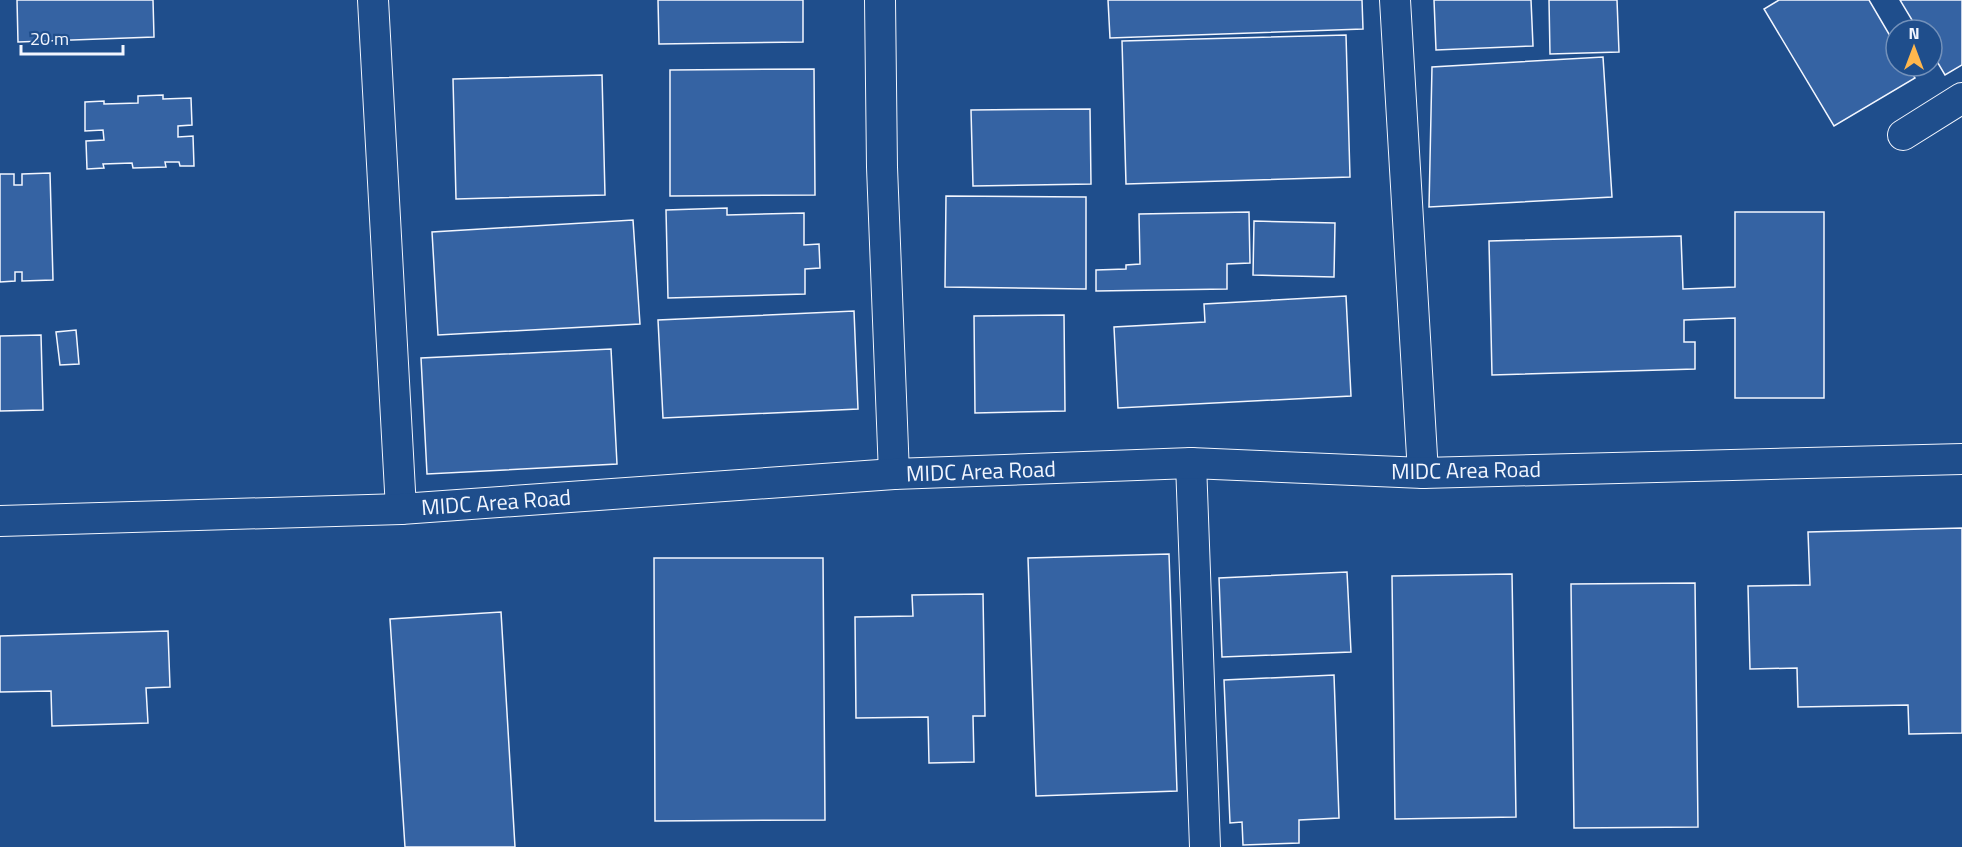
<svg xmlns="http://www.w3.org/2000/svg" width="1962" height="847" font-family="'Titillium Web',sans-serif">
<style>
.building{fill:#3563a3;stroke:#f2f6ff;stroke-width:1.5}
.lines{fill:none;stroke-linecap:round;stroke-linejoin:round}
.street-casing{stroke:#f2f6ff;stroke-width:32}
.street{stroke:#1f4e8c;stroke-width:30}
.labels{text-anchor:middle;dominant-baseline:central;stroke-width:4.5;stroke-linejoin:round;paint-order:stroke}
.street-label{font-size:22px;fill:#f2f6ff;stroke:#1f4e8c}
</style>
<rect width="100%" height="100%" fill="#1f4e8c"/>
<g class="building">
<polygon points="17,0 153,0 154,37 18,42"/>
<polygon points="658,0 803,0 803,42 659,44"/>
<polygon points="1108,0 1362,0 1363,29 1110,38"/>
<polygon points="1434,0 1531,0 1533,46 1436,50"/>
<polygon points="1549,0 1617,0 1619,52 1550,54"/>
<polygon points="1779,0 1869,0 1896,46 1896,66 1908,66 1915,78 1834,126 1764,9"/>
<polygon points="1900,0 1962,0 1962,65 1945,75 1932,53 1932,30 1918,30"/>
<polygon points="1346,35 1350,177 1126,184 1122,41"/>
<polygon points="1603,57 1612,197 1429,207 1432,67"/>
<polygon points="814,69 815,195 670,196 670,70"/>
<polygon points="602,75 605,195 456,199 453,79"/>
<polygon points="163,95 163,99 191,98 192,125 178,126 178,137 193,136 194,166 180,166 179,162 165,162 166,167 133,168 132,163 103,164 104,168 87,169 86,141 104,140 103,130 85,131 85,102 104,101 104,104 138,103 138,96"/>
<polygon points="1090,109 1091,184 973,186 971,110"/>
<polygon points="50,173 53,280 22,281 22,272 15,272 15,281 0,282 0,174 14,174 14,185 22,185 22,174"/>
<polygon points="946,196 1086,197 1086,289 945,287"/>
<polygon points="727,208 727,215 804,213 804,245 819,244 820,268 805,269 805,294 668,298 666,210"/>
<polygon points="1249,212 1250,263 1227,264 1227,289 1096,291 1096,270 1126,269 1126,265 1140,264 1139,214"/>
<polygon points="1735,212 1824,212 1824,398 1735,398 1735,318 1684,320 1684,342 1695,342 1695,369 1492,375 1489,241 1681,236 1683,289 1735,287"/>
<polygon points="633,220 640,324 438,335 432,232"/>
<polygon points="1254,221 1335,223 1334,277 1253,275"/>
<polygon points="1346,296 1351,396 1118,408 1114,327 1205,322 1204,304"/>
<polygon points="854,311 858,409 663,418 658,320"/>
<polygon points="1064,315 1065,411 975,413 974,316"/>
<polygon points="76,330 79,364 60,365 56,332"/>
<polygon points="41,335 43,410 0,411 0,336"/>
<polygon points="611,349 617,464 427,474 421,358"/>
<polygon points="1962,528 1962,733 1909,734 1908,705 1798,707 1797,668 1750,669 1748,586 1810,585 1808,532"/>
<polygon points="1169,554 1177,791 1036,796 1028,558"/>
<polygon points="654,558 823,558 825,820 655,821"/>
<polygon points="1347,572 1351,652 1222,657 1219,578"/>
<polygon points="1512,574 1516,817 1395,819 1392,576"/>
<polygon points="1695,583 1698,827 1574,828 1571,584"/>
<polygon points="983,594 985,716 973,716 974,762 929,763 928,717 856,718 855,617 913,616 912,595"/>
<polygon points="501,612 515,847 405,847 390,619"/>
<polygon points="168,631 170,687 146,688 148,723 52,726 51,691 0,692 0,636"/>
<polygon points="1334,675 1339,818 1299,820 1299,843 1243,845 1242,822 1230,823 1224,680"/>
</g>
<g class="lines">
<g class="street-casing">
<g id="street">
<polyline points="373,0 401,509"/>
<polyline points="880,0 882,167 894,474"/>
<polyline points="1395,0 1423,473"/>
<polyline points="1903,135 1962,98"/>
<polyline points="1191,463 1205,847"/>
<polyline points="0,521 401,509 894,474 1191,463 1423,473 1962,459"/>
</g>
</g>
<use href="#street" class="street"/>
</g>
<g class="labels">
<g class="street-label">
<text transform="translate(1466 470) rotate(-1)">MIDC Area Road</text>
<text transform="translate(981 471) rotate(-2)">MIDC Area Road</text>
<text transform="translate(496 502) rotate(-4)">MIDC Area Road</text>
</g>
</g>
<g transform="translate(1914 48)"><circle r="28" fill="#1f4e8c" stroke="#7391ba" stroke-width="1.5"/>
<path d="M0-4.5L10 22L0 15L-10 22Z" fill="#ffb74d"/>
<text y="-9" font-size="16" font-weight="bold" text-anchor="middle" fill="#f2f6ff">N</text>
</g>
<path d="M21 45v9h102v-9" fill="none" stroke="#f2f6ff" stroke-width="3"/>
<text x="30" y="45" font-size="18" fill="#f2f6ff" stroke="#1f4e8c" stroke-width="4.5" paint-order="stroke">20 m</text>
</svg>
